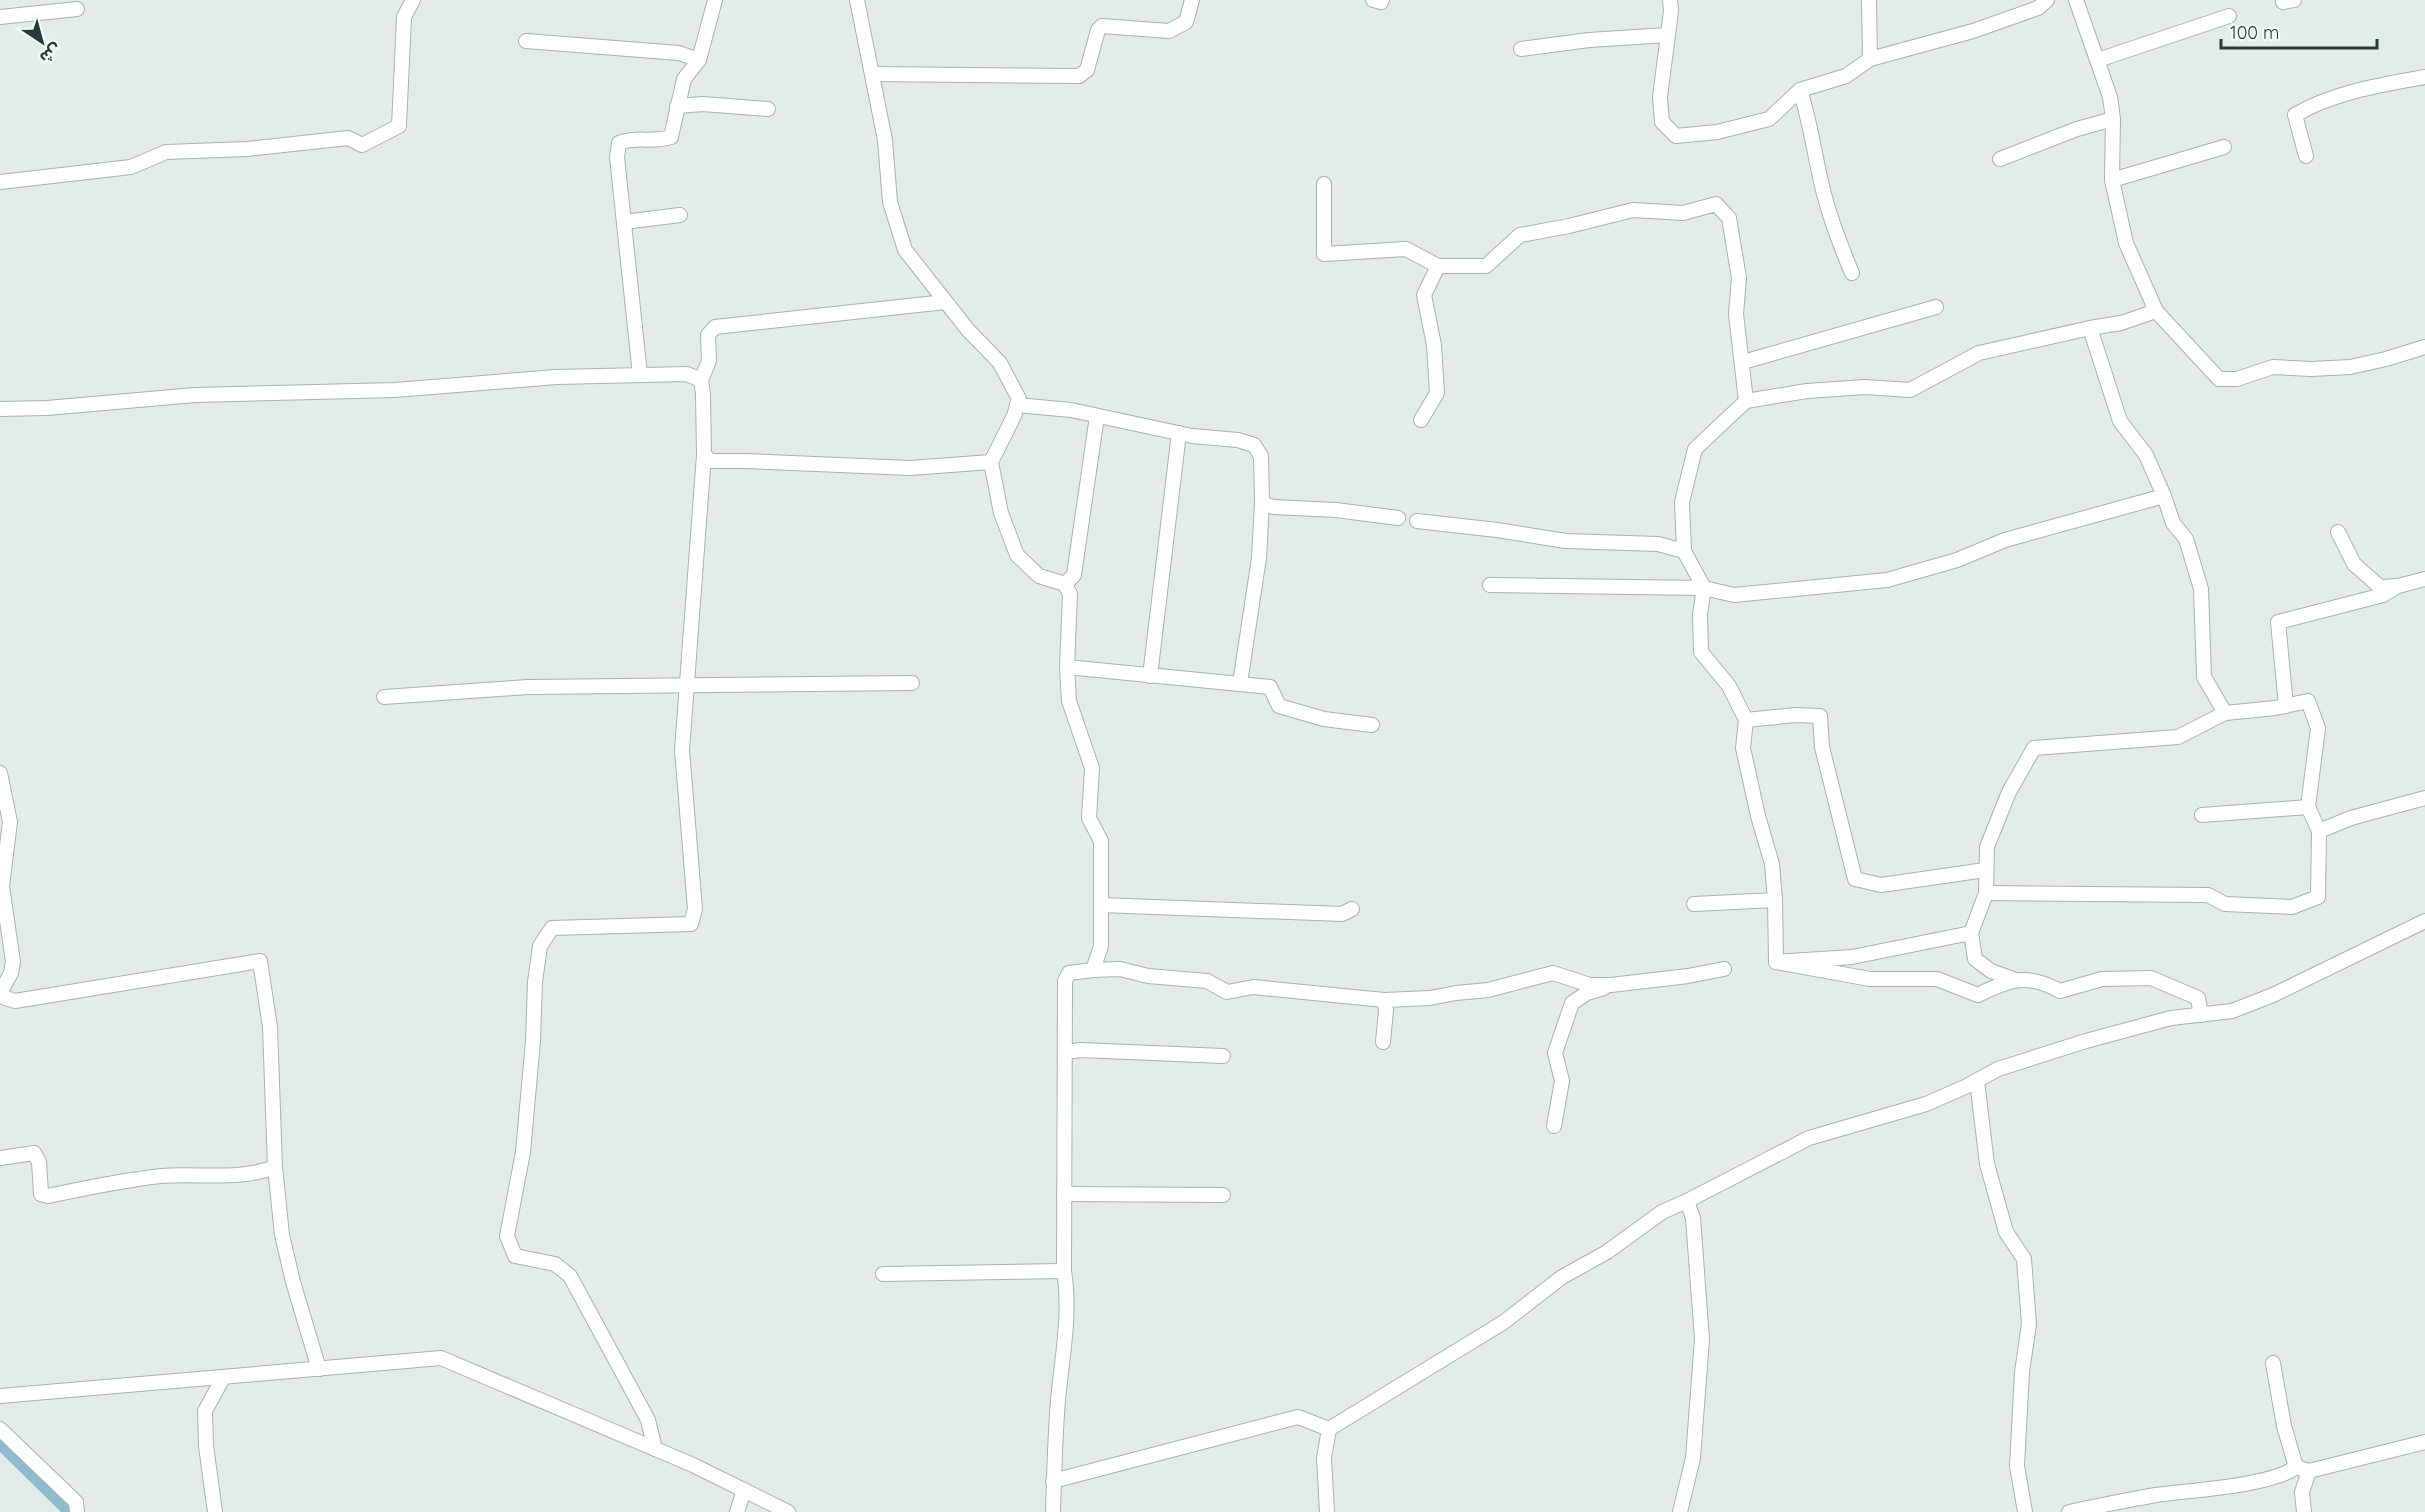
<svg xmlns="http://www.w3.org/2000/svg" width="2425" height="1512" font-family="Quicksand,'Noto Sans Arabic',sans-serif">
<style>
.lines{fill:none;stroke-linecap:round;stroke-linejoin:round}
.canal{stroke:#8fbdcd;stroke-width:10}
.minor-casing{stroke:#a6b4b0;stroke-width:16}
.minor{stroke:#fff;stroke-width:14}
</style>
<rect width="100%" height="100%" fill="#e3ece9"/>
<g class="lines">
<polyline class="canal" points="0,1445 65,1509 66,1512"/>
<g class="minor-casing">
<g id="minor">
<path d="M 857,0 L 885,140 L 890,202 L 905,250 L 968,330 L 1000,363 L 1019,399 L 1014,416 L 991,462 L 1001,513 L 1017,555 L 1039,576 L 1065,584 L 1070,594 L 1067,667 L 1069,701 L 1092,768 L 1089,818 L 1101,841 L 1101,946 L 1093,970 L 1069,973 L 1065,981 L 1064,1271 C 1071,1314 1062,1357 1058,1400 C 1055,1437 1054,1475 1053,1512"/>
<polyline points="1373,0 1381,2 1382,0"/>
<polyline points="1670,0 1671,11 1660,97 1662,122 1676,136 1717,132 1769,119 1800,90 1846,76 1870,59 1973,31 2038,8 2047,0"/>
<polyline points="1869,0 1870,59"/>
<polyline points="2076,0 2110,97 2113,119 2112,180 2126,243 2156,311 2121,323 2090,328 2120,421 2146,455 2164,496 2173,523 2186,539 2201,589 2204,677 2225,713"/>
<polyline points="2283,2 2294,0"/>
<polyline points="0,17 77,9"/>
<polyline points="526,41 679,53 699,60"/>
<polyline points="1521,49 1589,40 1667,35"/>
<polyline points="2098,60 2229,16"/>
<polyline points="872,74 1079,76 1087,70 1098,30 1102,26 1169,31 1186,22 1192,0"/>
<path d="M 1800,90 C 1811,124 1815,159 1824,194 C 1831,221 1841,247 1852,273"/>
<polyline points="677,106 703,104 768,109"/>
<path d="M 2306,156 L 2295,115 C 2334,92 2381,85 2425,77"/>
<polyline points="2000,159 2077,129 2113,119"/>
<polyline points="2112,180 2224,147"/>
<polyline points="0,182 131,167 166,152 247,149 348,138 362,145 399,126 404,17 413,0"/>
<polyline points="1324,184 1324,254 1406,249 1438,266 1486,266 1520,235 1569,226 1633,210 1683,213 1716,204 1729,218 1739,278 1736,314 1746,401 1695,449 1682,502 1684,551 1704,588 1700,614 1701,652 1729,686 1746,720 1743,748 1758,816 1772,864 1775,900 1694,904"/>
<polyline points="624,222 680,215"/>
<polyline points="2156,311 2219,379 2237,379 2273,367 2311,369 2350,367 2386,359 2425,347"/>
<polyline points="1743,362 1936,307"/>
<path d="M 640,375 L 617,157 L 619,143 C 636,136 653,143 671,137 L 684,79 L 699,60 L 715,0"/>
<polyline points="701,380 709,361 708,335 715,327 945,302"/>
<polyline points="1746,401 1807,391 1865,387 1910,390 1979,353 2090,328"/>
<polyline points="1017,405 1071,410 1192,436 1238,440 1254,445 1261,456 1262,503 1273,507 1336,510 1398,518"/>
<polyline points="0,409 47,408 195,395 395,390 556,377 687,374 701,380 703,394 704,455 711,461 747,461 910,468 991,462"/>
<polyline points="1421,420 1437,393 1434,345 1424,295 1438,266"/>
<polyline points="1417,521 1497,530 1566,541 1658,544 1684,551"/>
<polyline points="2338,532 2354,564 2380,587 2398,586 2425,579"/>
<polyline points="1065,584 1074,575 1097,416"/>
<polyline points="1490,585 1704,588 1734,595 1887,580 1957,560 2005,540 2164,496"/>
<polyline points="1067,667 1270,687 1279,706 1324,719 1372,725"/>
<polyline points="1150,676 1179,433"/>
<polyline points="1240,683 1259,558 1262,503"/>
<polyline points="384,697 528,687 912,683"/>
<polyline points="2286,706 2278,622 2383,595 2398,586"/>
<polyline points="1746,720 1796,715 1820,716 1822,747 1855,879 1881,885 1985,870"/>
<polyline points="0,773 10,822 2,886 13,962 11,973 0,993"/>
<polyline points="2202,815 2308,807"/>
<polyline points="1986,893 2208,895 2225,904 2292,907 2318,897 2319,831 2351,818 2425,798"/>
<polyline points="1775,900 1776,962 1852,957 1971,933"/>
<polyline points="1101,905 1342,914 1352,909"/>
<path d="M 1776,962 L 1870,979 L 1937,979 L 1978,995 C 2010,979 2027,973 2060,991 L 2102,979 L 2151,978 L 2198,998 L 2201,1015"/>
<polyline points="1093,970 1120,969 1148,976 1207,981 1227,992 1253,987 1384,1000 1386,1010 1383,1042"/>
<polyline points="2013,979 1991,971 1975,959 1971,933 1986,893 1987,847 2009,792 2034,748 2178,737 2225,713 2275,708 2308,701 2318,728 2308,807 2319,831"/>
<polyline points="0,996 15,1001 260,961 270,1027 275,1167 282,1235 293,1282 319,1369"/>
<polyline points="1384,1000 1430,998 1456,993 1488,990 1553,973 1590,985 1611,985 1688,976 1724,969"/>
<polyline points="1065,1052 1081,1050 1223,1056"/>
<polyline points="1977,1081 1987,1164 2006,1232 2024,1259 2029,1324 2022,1372 2017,1466 2025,1512"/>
<polyline points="1554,1126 1562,1081 1555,1053 1572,1003 1587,993 1604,988"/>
<path d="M 0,1158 L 34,1153 L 39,1162 L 41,1194 L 48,1196 C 86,1188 123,1180 161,1176 C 200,1173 238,1181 275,1167"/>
<polyline points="1064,1194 1223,1195"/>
<polyline points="883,1274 1064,1271"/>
<polyline points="2273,1363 2284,1426 2296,1467 2309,1471 2302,1492 2304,1512"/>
<polyline points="0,1396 441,1358 693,1465 788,1512"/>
<polyline points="0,1429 76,1502 77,1512"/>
<polyline points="655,1449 648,1420 570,1276 555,1264 515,1256 507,1236 523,1152 533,1041 535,982 540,946 552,928 691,924 695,909 682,750 704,455"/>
<polyline points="2309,1471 2425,1442"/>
<polyline points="1053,1481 1298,1417 1329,1429 1504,1322 1562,1277 1607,1252 1662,1212 1687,1201 1809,1138 1926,1104 1965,1087 1998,1069 2086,1041 2171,1018 2232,1011 2273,995 2425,921"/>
<polyline points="215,1512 206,1446 205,1411 223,1378"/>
<polyline points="737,1512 744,1490"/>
<polyline points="1327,1512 1324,1458 1329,1429"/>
<polyline points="1680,1512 1693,1458 1702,1339 1693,1218 1687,1201"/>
<path d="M 2069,1512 C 2098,1506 2127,1500 2156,1495 C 2190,1490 2272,1486 2296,1467"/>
</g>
</g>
<use href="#minor" class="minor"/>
</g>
<g transform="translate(42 42) rotate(144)" stroke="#f3f9f6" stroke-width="4.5" paint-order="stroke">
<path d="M0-4.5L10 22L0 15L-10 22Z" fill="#243c38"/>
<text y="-9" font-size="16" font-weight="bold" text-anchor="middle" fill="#243c38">ش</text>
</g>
<path d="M2221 39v9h156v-9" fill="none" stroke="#243c38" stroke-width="3"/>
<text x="2230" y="39" font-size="18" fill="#243c38" stroke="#f3f9f6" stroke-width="4.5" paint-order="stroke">100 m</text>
</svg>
